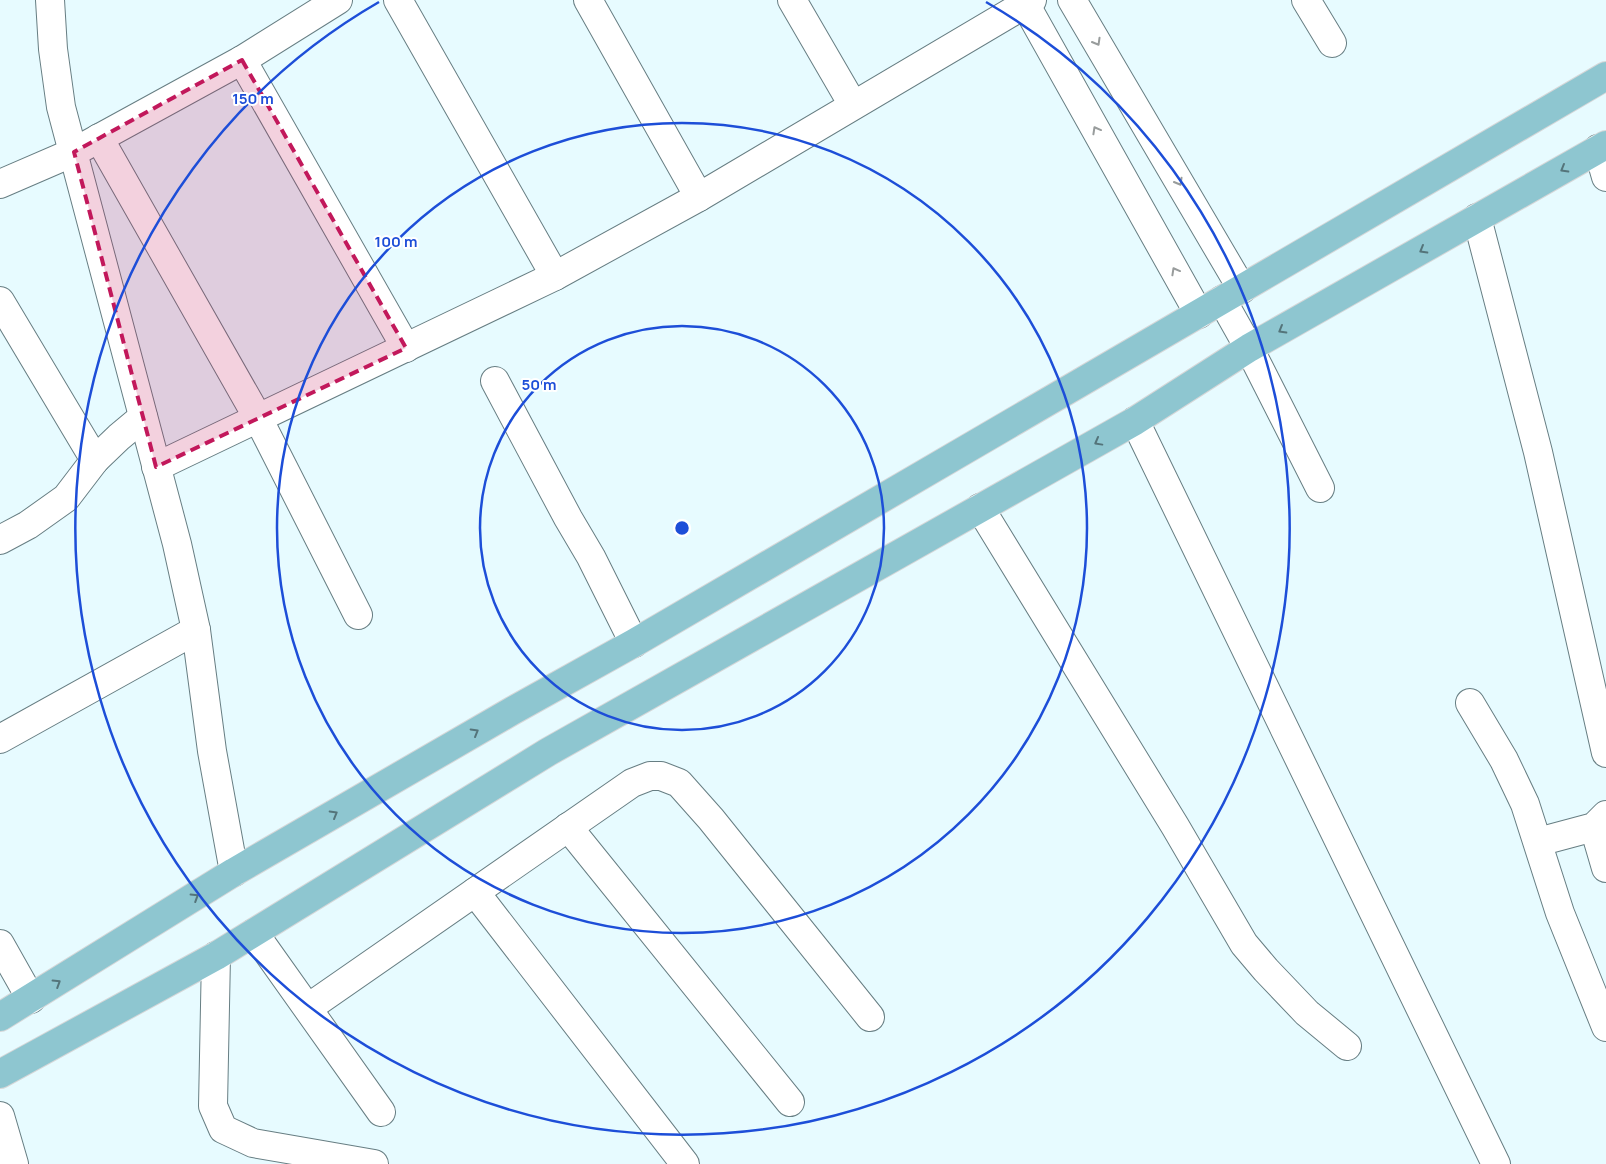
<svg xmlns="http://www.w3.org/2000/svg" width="1606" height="1164" font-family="Manrope,sans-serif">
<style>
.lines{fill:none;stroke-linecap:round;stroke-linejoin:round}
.minor-casing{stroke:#677e83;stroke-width:30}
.major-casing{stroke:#d6d7d8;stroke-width:30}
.minor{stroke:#fff;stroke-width:28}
.major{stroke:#8ec6d0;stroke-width:28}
.oneway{stroke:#989c9c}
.oneway2{stroke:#54747a}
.marked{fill:#c2185b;fill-opacity:0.2;stroke:#c2185b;stroke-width:4;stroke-dasharray:10 6;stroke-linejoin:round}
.ring{fill:none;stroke:#1d4ed8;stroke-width:2.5}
.centre{fill:#1d4ed8;stroke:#fff;stroke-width:2.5}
.ring-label{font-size:15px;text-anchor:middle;font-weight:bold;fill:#1d4ed8;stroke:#fff;stroke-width:4;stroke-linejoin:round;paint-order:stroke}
</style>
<rect width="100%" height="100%" fill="#e7fbff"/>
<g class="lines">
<g class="minor-casing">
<g id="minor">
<polyline points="50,0 53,49 61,107 177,544 196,630 212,751 234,872"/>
<polyline points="398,0 555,276"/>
<polyline points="588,0 699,197"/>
<polyline points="792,0 853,105"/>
<polyline points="1023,0 1199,314"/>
<polyline points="1072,0 1242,289"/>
<polyline points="1306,0 1332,43"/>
<polyline points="242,60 406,348"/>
<polyline points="99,138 258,418 358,615"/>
<polyline points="1598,149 1606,177"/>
<polyline points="0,184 74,152 242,60 338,0"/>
<polyline points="1477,218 1538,452 1606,753"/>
<polyline points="1222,300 1249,348 1320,488"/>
<polyline points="0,301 95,460"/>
<polyline points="495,381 568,518 591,557 634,643"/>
<polyline points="1135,421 1496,1164"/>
<polyline points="156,467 555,276 699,197 1032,0"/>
<polyline points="980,508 1175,826 1244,944 1266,970 1307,1013 1347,1046"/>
<polyline points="0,540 28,525 66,498 95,460 119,437 143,417"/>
<polyline points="1470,703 1504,760 1525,804 1560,913 1606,1027"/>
<polyline points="0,739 196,630"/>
<polyline points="568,827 790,1102"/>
<polyline points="1594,827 1606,868"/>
<polyline points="1538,842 1594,827 1606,815"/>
<polyline points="475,892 685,1164"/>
<polyline points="254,933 381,1112"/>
<polyline points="0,944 31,999"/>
<polyline points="216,956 213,1106 223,1129 253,1143 374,1164"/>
<polyline points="308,1008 632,783 650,776 661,776 679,783 711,819 870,1017"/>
<polyline points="0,1116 14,1164"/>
</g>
</g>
<g class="major-casing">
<g id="major">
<polyline points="0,1017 234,872 512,711 634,643 1606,76"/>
<polyline points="0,1074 216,956 548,752 1135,421 1249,348 1606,145"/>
</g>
</g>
<use href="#minor" class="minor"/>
<use href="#major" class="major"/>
</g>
<defs><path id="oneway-chevron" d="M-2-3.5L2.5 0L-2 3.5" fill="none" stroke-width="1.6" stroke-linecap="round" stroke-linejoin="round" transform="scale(1.25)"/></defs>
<g class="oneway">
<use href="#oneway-chevron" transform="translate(1097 42) rotate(60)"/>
<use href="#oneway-chevron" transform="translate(1096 130) rotate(-119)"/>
<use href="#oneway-chevron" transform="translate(1179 182) rotate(60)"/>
<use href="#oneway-chevron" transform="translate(1175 271) rotate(-119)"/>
</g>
<g class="oneway2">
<use href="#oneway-chevron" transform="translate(1564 169) rotate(150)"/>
<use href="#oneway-chevron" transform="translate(1423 250) rotate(150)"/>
<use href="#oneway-chevron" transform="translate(1282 330) rotate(150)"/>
<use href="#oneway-chevron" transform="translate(1098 442) rotate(151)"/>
<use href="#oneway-chevron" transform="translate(475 732) rotate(-30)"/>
<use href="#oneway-chevron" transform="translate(334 814) rotate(-30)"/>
<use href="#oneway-chevron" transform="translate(195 897) rotate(-32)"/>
<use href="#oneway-chevron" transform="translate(57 983) rotate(-32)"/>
</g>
<path class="marked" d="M 242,60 L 406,348 L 156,467 L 74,152 Z"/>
<g class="ring">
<circle cx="682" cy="528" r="202"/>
<circle cx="682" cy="528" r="405"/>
<path d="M986 2A607 607 0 1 1 379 2"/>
</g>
<circle cx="682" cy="528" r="8" class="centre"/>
<g class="ring-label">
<text x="253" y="104">150 m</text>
<text x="396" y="247">100 m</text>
<text x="539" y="390">50 m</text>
</g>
</svg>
